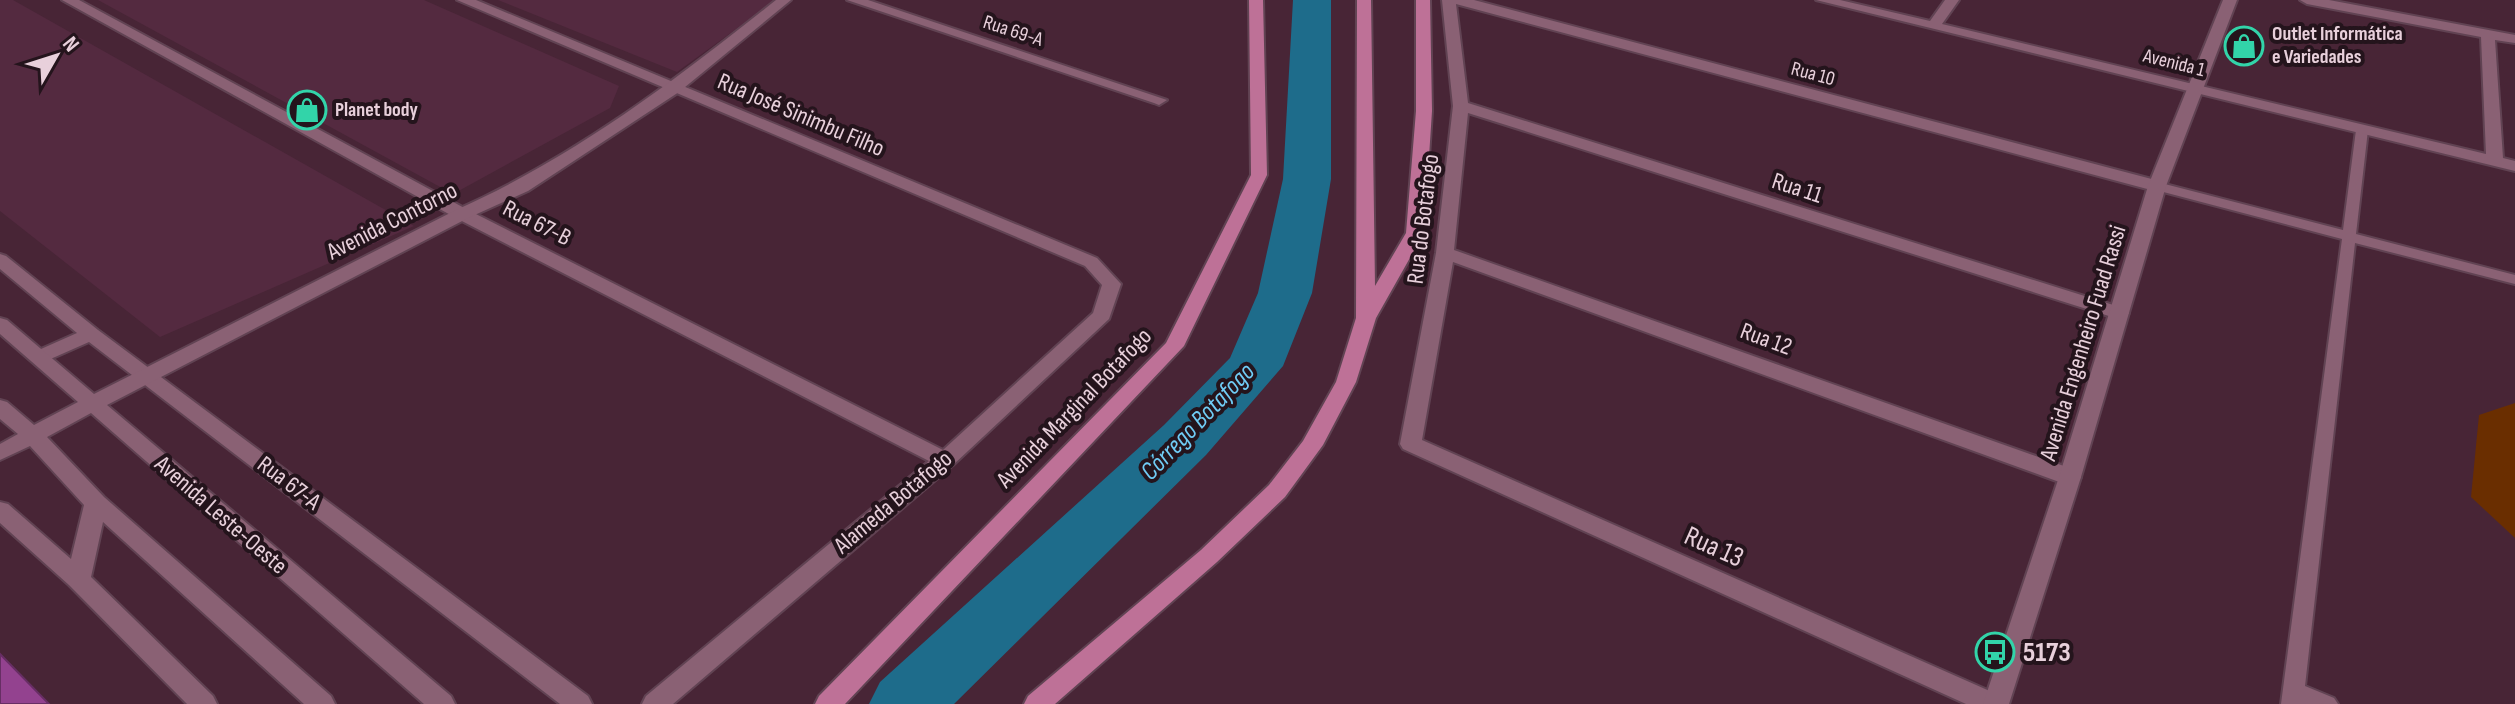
<svg xmlns="http://www.w3.org/2000/svg" width="2515" height="704" font-family="'Sofia Sans Condensed',sans-serif">
<style>
.built{fill:#542a40}
.green{fill:#6a2e00}
.lines{fill:none;stroke-linecap:round;stroke-linejoin:round}
.river{fill:#1e6c8b;fill-rule:evenodd}
.building{fill:#93428f;stroke:#672e64;stroke-width:2}
.lane-casing{stroke:#614353;stroke-width:4}
.street-casing{stroke:#614353;stroke-width:4}
.secondary-casing{stroke:#614353;stroke-width:4}
.primary-casing{stroke:#614353;stroke-width:4}
.lane{fill:#8a6174;fill-rule:evenodd}
.street{fill:#8a6174;fill-rule:evenodd}
.secondary{fill:#8a6174;fill-rule:evenodd}
.primary{fill:#be7197;fill-rule:evenodd}
.labels{text-anchor:middle;dominant-baseline:central;stroke-width:8;stroke-linejoin:round;paint-order:stroke}
.far-street-label{font-size:20px;fill:#e8d0db;stroke:#24141c}
.far-poi-label{font-size:20px;font-weight:bold;fill:#e8d0db;stroke:#24141c;text-anchor:start}
.street-label{font-size:24px;fill:#e8d0db;stroke:#24141c}
.water-label{font-size:26px;font-style:italic;fill:#70ccf5;stroke:#24141c}
.near-street-label{font-size:28px;fill:#e8d0db;stroke:#24141c}
.near-poi-label{font-size:28px;font-weight:bold;fill:#e8d0db;stroke:#24141c;text-anchor:start}
</style>
<rect width="100%" height="100%" fill="#482536"/>
<g class="built">
<polygon points="0,0 13,0 414,226 160,337 0,211"/>
<polygon points="98,0 424,0 619,86 610,108 453,194"/>
<polygon points="498,0 776,0 677,72"/>
</g>
<polygon class="green" points="2515,403 2515,538 2471,497 2479,415"/>
<g class="lines">
<polygon class="river" points="1293,0 1331,0 1331,179 1312,293 1283,366 1206,455 954,704 869,704 880,682 1164,425 1230,358 1258,293 1283,179"/>
</g>
<polygon class="building" points="0,654 49,704 0,704"/>
<g class="lines">
<g class="lane-casing">
<polygon id="lane" points="2362,126 2368,130 2356,234 2515,275 2515,284 2355,243 2305,686 2334,698 2338,704 2281,704 2342,239 2152,189 2150,186 2157,182 2343,230 2356,130"/>
</g>
<g class="street-casing">
<g id="street">
<polygon points="62,0 79,0 468,210 943,450 1093,313 1102,285 1085,266 457,0 476,0 1097,258 1121,284 1109,319 953,465 673,704 642,704 646,696 929,461 456,218"/>
<polygon points="847,0 868,0 1167,100 1159,105 1154,103"/>
<polygon points="1442,0 1474,0 2163,182 2166,186 2163,190 2151,190 1456,4 1468,103 2126,309 2129,313 2126,317 2112,317 1468,113 1454,250 2078,471 2081,477 2078,483 2062,483 1453,262 1422,440 2001,696 2005,704 1966,704 1403,449 1400,444 1436,253 1453,106"/>
<polygon points="1816,0 1840,0 1930,21 1945,0 1959,0 1942,24 2486,154 2481,37 2307,4 2300,0 2329,0 2515,35 2515,43 2495,40 2503,158 2515,161 2515,171"/>
<polygon points="0,254 6,256 98,330 588,696 592,704 560,704 89,342 46,361 32,361 29,357 32,353 77,333 0,269"/>
</g>
</g>
<g class="secondary-casing">
<g id="secondary">
<path d="M 776,0 L 791,0 L 679,92 L 528,191 L 468,218 L 107,405 L 451,696 L 455,704 L 424,704 L 91,413 L 47,437 L 104,497 L 331,696 L 335,704 L 304,704 L 103,522 L 91,577 L 213,696 L 217,704 L 187,704 L 69,585 L 0,523 L 0,502 L 8,504 L 71,559 L 84,505 L 30,446 L 0,460 L 0,444 L 18,434 L 0,419 L 0,400 L 7,402 L 34,425 L 78,402 L 0,334 L 0,318 L 7,320 L 94,394 L 456,210 C 573,158 676,80 776,0 Z"/>
<polygon points="2223,0 2237,0 2166,186 2081,477 2009,704 1983,704 2059,477 2148,186"/>
</g>
</g>
<g class="primary-casing">
<g id="primary">
<polygon points="1249,0 1263,0 1267,175 1184,346 845,704 815,704 819,696 1166,343 1251,175"/>
<polygon points="1357,0 1371,0 1375,286 1406,233 1416,111 1416,0 1430,0 1432,111 1424,233 1376,318 1356,382 1323,445 1285,497 1217,562 1055,704 1024,704 1028,696 1201,550 1269,485 1303,441 1336,382 1356,318"/>
</g>
</g>
<use href="#lane" class="lane"/>
<use href="#street" class="street"/>
<use href="#secondary" class="secondary"/>
<use href="#primary" class="primary"/>
</g>
<defs>
<g id="shop-ring" transform="scale(2)"><circle r="9.5" fill="#24141c" stroke="#32d4a9" stroke-width="1.5"/><path d="M-5-2.5h2.3a2.7 3.5 0 0 1 5.4 0H5L5.5 6h-11ZM-1.5-2.5h3a1.5 2.3 0 0 0-3 0Z" fill="#32d4a9"/></g>
<g id="bus-ring" transform="scale(2)"><circle r="9.5" fill="#24141c" stroke="#32d4a9" stroke-width="1.5"/><path d="M-5-6H5V4H4V6H2V4H-2V6H-4V4H-5ZM-3.5-4V0h7V-4ZM-3.5 1.2v1.5H-2V1.2ZM2 1.2v1.5H3.5V1.2Z" fill="#32d4a9"/></g>
</defs>
<g fill-rule="evenodd">
<use href="#shop-ring" x="2244" y="46"/>
<use href="#shop-ring" x="307" y="110"/>
<use href="#bus-ring" x="1995" y="652"/>
</g>
<g class="labels">
<g class="far-street-label">
<text transform="translate(1013 31) rotate(18)">Rua 69-A</text>
<text transform="translate(2174 63) rotate(14)">Avenida 1</text>
<text transform="translate(1813 74) rotate(15)">Rua 10</text>
</g>
<g class="far-poi-label">
<text x="2272" y="34">Outlet Informática<tspan x="2272" dy="23">e Variedades</tspan></text>
<text x="335" y="110">Planet body</text>
</g>
<g class="street-label">
<text transform="translate(801 115) rotate(23)">Rua José Sinimbu Filho</text>
<text transform="translate(1797 188) rotate(18)">Rua 11</text>
<text transform="translate(1423 219) rotate(-83)">Rua do Botafogo</text>
<text transform="translate(392 221) rotate(-27)">Avenida Contorno</text>
<text transform="translate(537 223) rotate(27)">Rua 67-B</text>
<text transform="translate(1766 339) rotate(20)">Rua 12</text>
<text transform="translate(2083 343) rotate(-73)">Avenida Engenheiro Fuad Rassi</text>
<text transform="translate(1074 408) rotate(-46)">Avenida Marginal Botafogo</text>
<text transform="translate(289 483) rotate(37)">Rua 67-A</text>
<text transform="translate(893 502) rotate(-40)">Alameda Botafogo</text>
<text transform="translate(221 515) rotate(41)">Avenida Leste-Oeste</text>
</g>
<g class="water-label">
<text transform="translate(1198 422) rotate(-46)">Córrego Botafogo</text>
</g>
<g class="near-street-label">
<text transform="translate(1714 547) rotate(24)">Rua 13</text>
</g>
<g class="near-poi-label">
<text x="2023" y="652">5173</text>
</g>
</g>
<g transform="translate(56 56) rotate(51)" stroke="#24141c" stroke-width="6" paint-order="stroke">
<path d="M0-6L14 30L0 20L-14 30Z" fill="#e8d0db"/>
<text y="-12" font-size="22" font-weight="bold" text-anchor="middle" fill="#e8d0db">N</text>
</g>
</svg>
